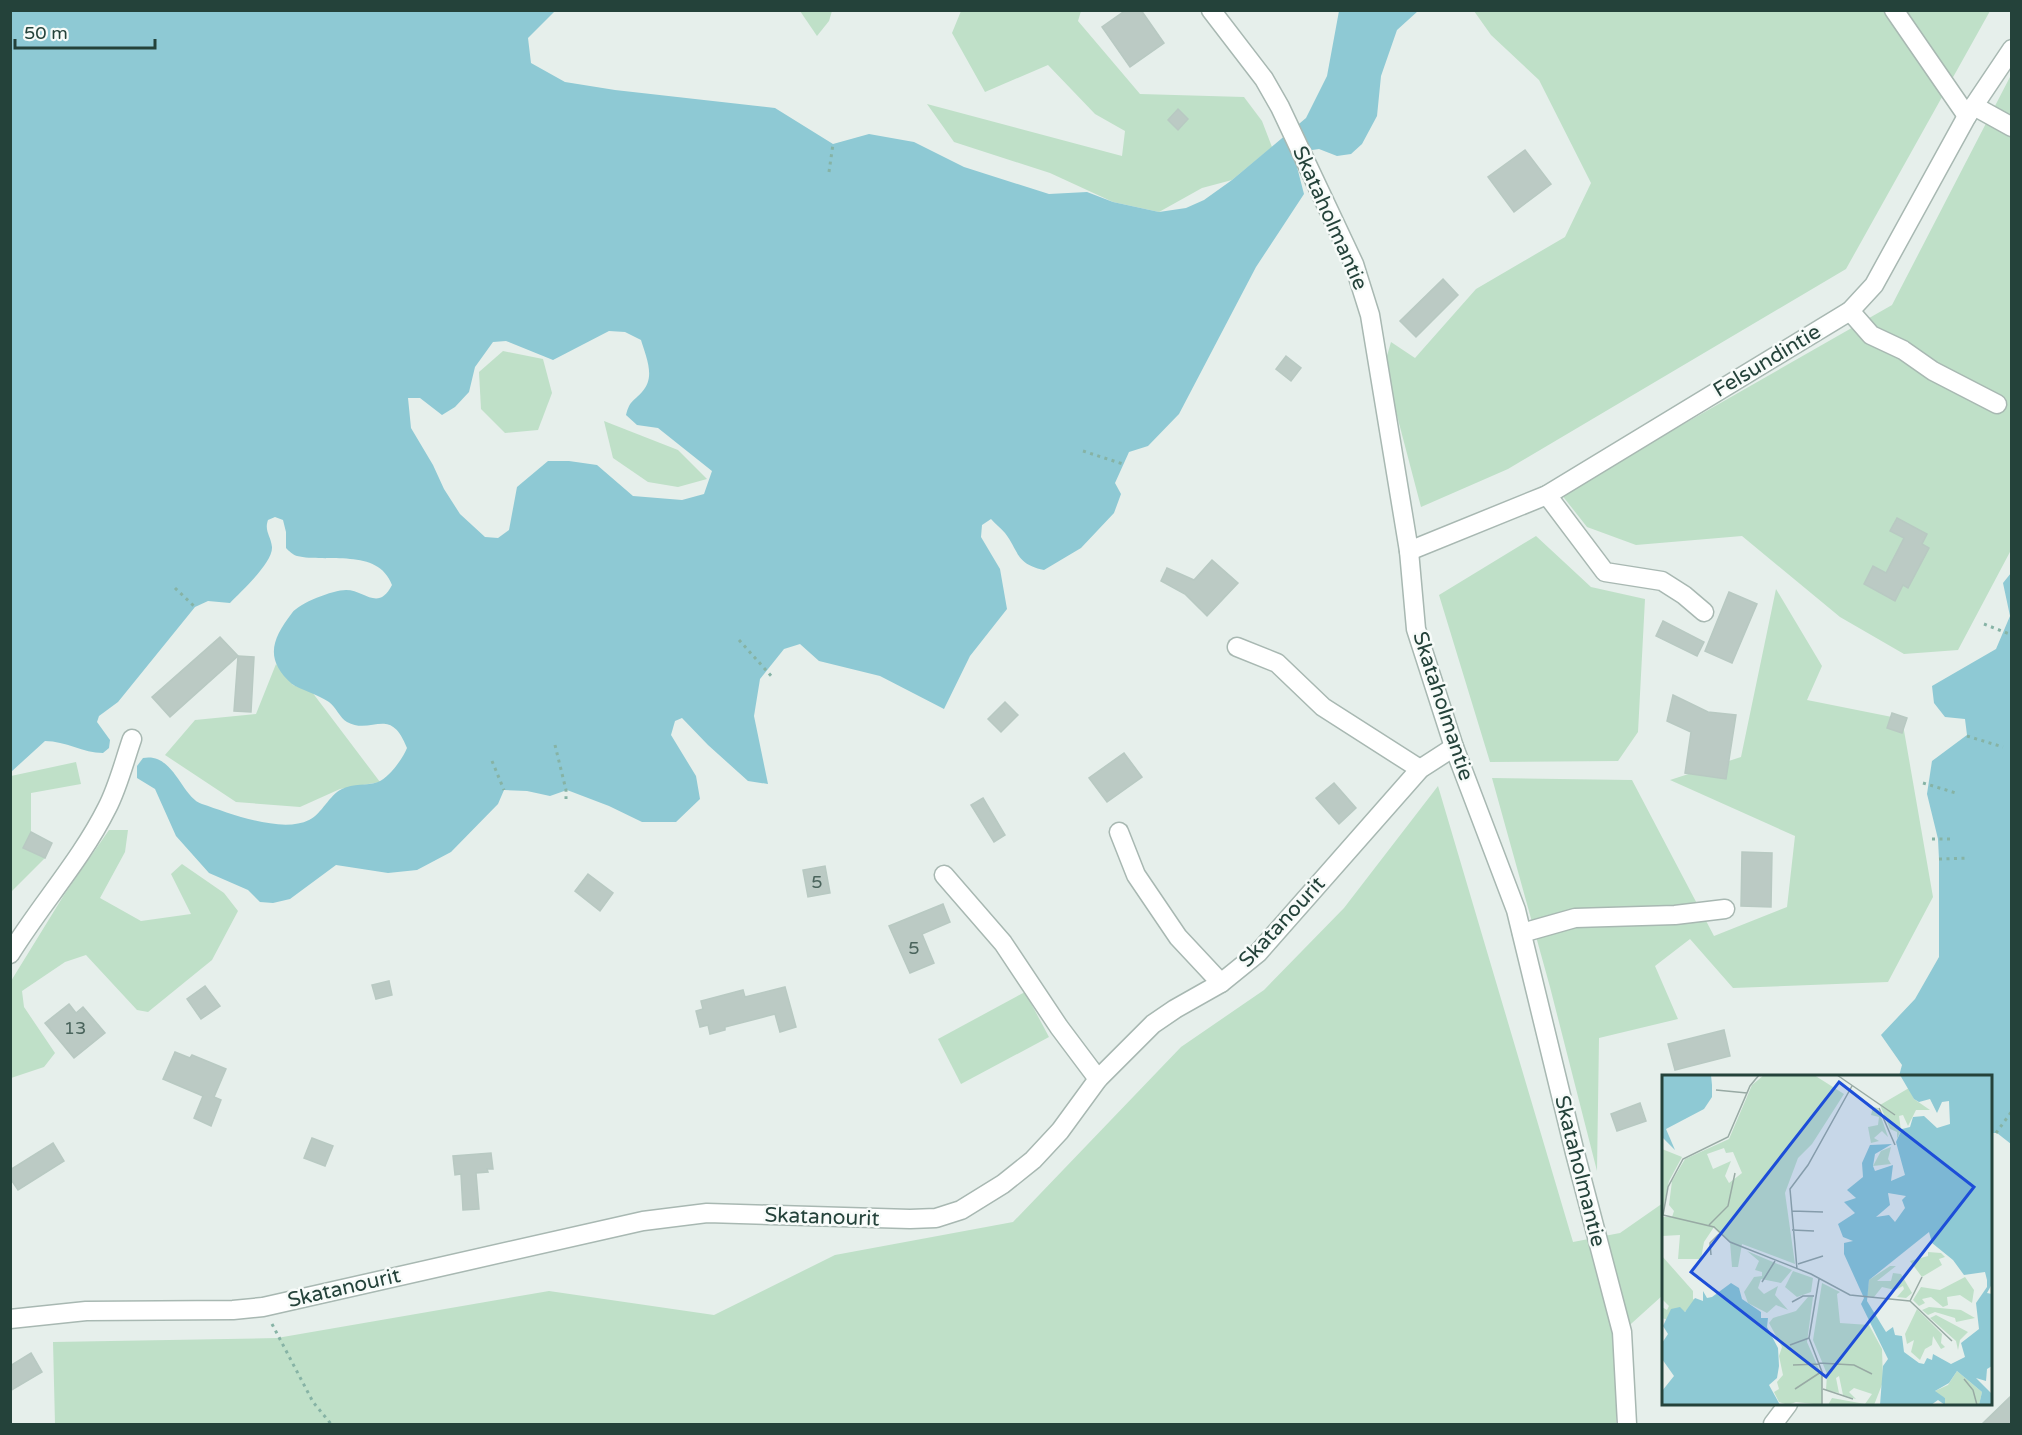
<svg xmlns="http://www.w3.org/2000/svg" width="2022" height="1435" font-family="'Varela Round',sans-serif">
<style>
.green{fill:#bfe0c8}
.water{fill:#8ec9d4;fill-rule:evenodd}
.building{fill:#bbcac4;stroke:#b8c9c2;stroke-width:1.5}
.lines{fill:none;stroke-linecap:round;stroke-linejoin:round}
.minor-casing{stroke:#a8b8b2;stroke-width:21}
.path{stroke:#86b3a5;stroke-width:3;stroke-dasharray:3 4.5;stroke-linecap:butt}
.minor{stroke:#fff;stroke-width:18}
.labels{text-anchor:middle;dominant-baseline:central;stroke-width:5;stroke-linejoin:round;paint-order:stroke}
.number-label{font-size:18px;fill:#4a645c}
.street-label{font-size:21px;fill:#24423a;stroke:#f7fbf9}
.inset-road{fill:none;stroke:#98aaa4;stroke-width:1.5}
.view{fill:#1d4ed8;fill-opacity:0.15;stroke:#1d4ed8;stroke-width:3}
.inset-edge{fill:none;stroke:#24423a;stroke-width:3}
</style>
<rect width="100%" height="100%" fill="#e6efeb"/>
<g class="green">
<polygon points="800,11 832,11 829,21 817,36"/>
<polygon points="961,11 1081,11 1078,21 1140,94 1244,97 1262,121 1272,147 1232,180 1202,188 1159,212 1113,202 1050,173 954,142 927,104 1122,156 1125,131 1095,114 1048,65 985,92 952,33"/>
<polygon points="1474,11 1990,11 1846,269 1508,469 1421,507 1384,366 1391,342 1415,358 1476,289 1565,237 1591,183 1539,80 1491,35"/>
<polygon points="2011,75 2011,550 1958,650 1904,654 1840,617 1742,536 1636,545 1587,527 1561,494 1892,305"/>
<polygon points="503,351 543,359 552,393 538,430 505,433 481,409 479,372"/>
<polygon points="604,421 678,450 707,479 678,487 648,482 613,458"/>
<polygon points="1536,536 1591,587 1645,599 1638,732 1618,761 1490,762 1439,595"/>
<polygon points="1776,589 1822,666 1807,700 1902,719 1933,897 1888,982 1733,988 1690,939 1655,966 1678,1019 1599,1038 1597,1171 1550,987 1492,778 1632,780 1714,936 1787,907 1795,836 1670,780 1741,757"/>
<polygon points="276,664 293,685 312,692 380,782 340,789 300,807 236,802 165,755 195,720 256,714"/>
<polygon points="76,762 81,784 31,793 31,832 23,848 45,858 11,892 11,776"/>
<polygon points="1438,786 1573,1242 1620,1233 1663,1203 1663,1295 1622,1332 1616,1424 55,1424 53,1342 277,1338 549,1291 714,1315 835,1255 1013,1222 1181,1047 1264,990 1344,908"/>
<polygon points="109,830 128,830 125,852 100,898 141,921 191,914 171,874 182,864 224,893 238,911 212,960 148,1012 137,1010 86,955 65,962 22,991 24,1007 55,1053 44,1067 11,1078 11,981 64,895"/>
<polygon points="1025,992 1049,1037 961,1084 938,1039"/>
</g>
<g class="water">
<path d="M 10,11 L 555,11 L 528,38 L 531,63 L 565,82 L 615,90 L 775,108 L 833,144 L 869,134 L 914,142 L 964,167 L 1049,194 L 1087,192 L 1113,202 L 1159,212 L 1186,208 L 1204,200 L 1232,180 L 1306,118 L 1327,76 L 1339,11 L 1418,11 L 1397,30 L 1381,76 L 1377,116 L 1362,144 L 1351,154 L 1337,156 L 1319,149 L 1305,151 L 1297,167 L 1304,194 L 1256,267 L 1179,414 L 1148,446 L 1129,452 L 1115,483 L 1121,494 L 1114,513 L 1081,548 L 1044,570 C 1015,563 1020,553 1005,533 C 1001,528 995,524 991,519 L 982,525 L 981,537 L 1000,569 L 1007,609 L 970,656 L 944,709 L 880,676 L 819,661 L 800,644 L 784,649 L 760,679 L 754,716 L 768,784 L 748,781 L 708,745 L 682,718 L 675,721 L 671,735 L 696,776 L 700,799 L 676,822 L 642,822 L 609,806 L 567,790 L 550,796 L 527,791 L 504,790 L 498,804 L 451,852 L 417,870 L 388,873 L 336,865 L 290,899 L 273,903 L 260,902 L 248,890 L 209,873 L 176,836 L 155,789 L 137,778 L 137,766 L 143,758 C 174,752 181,797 202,804 C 229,813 281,834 309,820 C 322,814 329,795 342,789 C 353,783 367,786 378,782 C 389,778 403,758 407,748 C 390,704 372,736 347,722 C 340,718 336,707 329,702 C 319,695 299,689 292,684 C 264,659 272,639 292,613 C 299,603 333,590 346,590 C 365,590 378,612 392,585 C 378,547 326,563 297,556 C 293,555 289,551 286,548 L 286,532 L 283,520 L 275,517 L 268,520 C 264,531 271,536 272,547 C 273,563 241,591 230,603 L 208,601 L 195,607 L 118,702 L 99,716 L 97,722 L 110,740 L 109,748 L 103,753 C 83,753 66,741 45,741 L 11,772 ZM 609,331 L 625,332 L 641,340 C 646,357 656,377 642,392 C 633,402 630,400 626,415 L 637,425 L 658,428 L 712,471 L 704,494 L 682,500 L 633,496 L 597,465 L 569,461 L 548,461 L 517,487 L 509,530 L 498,538 L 485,537 L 460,514 L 444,489 L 433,465 L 411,428 L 408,398 L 420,398 L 442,415 L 455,407 L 469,392 L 475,367 L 493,342 L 506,341 L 553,360 Z"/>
<polygon points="2011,573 2011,1144 1997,1133 1991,1133 1990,1076 1899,1076 1902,1065 1881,1035 1915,999 1939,957 1939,859 1938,839 1927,794 1932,761 1967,735 1965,719 1945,717 1934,703 1932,686 1996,649 2010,616 2003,583"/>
</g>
<g class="building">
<polygon points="1126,10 1141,10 1164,43 1130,67 1102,27"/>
<polygon points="1178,109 1188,119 1178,130 1168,120"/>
<polygon points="1525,150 1551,184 1514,212 1488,177"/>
<polygon points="1443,279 1458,295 1416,337 1400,321"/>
<polygon points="1286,356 1301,368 1291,381 1276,369"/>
<polygon points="1897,518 1927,534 1922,544 1929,548 1908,588 1903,585 1895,601 1864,584 1873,566 1886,573 1904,538 1890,531"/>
<polygon points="1212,560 1238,583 1207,616 1185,594 1161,581 1167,568 1194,580"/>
<polygon points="1729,592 1757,604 1732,663 1705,651"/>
<polygon points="1663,621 1704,642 1697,656 1656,636"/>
<polygon points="220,637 238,656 170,717 152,697"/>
<polygon points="238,656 254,657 251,712 234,711"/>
<polygon points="1673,695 1708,712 1736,715 1726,779 1685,773 1691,732 1667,721"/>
<polygon points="1005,702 1018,715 1001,732 988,719"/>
<polygon points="1892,713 1907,718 1902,733 1887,728"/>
<polygon points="1124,753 1142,777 1107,802 1089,778"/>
<polygon points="1334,783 1356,808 1339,824 1316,798"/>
<polygon points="983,798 1005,835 994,842 971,805"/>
<polygon points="31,832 52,843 45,858 23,848"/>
<polygon points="1742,852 1772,853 1771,907 1741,906"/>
<polygon points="825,866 830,893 808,897 803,870"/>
<polygon points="588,874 613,893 600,911 575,891"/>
<polygon points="943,904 950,922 922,934 934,963 910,973 889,926"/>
<polygon points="389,981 392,995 376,999 372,985"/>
<polygon points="205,986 220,1006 201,1019 187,999"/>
<polygon points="785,987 796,1027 780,1032 775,1014 725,1027 725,1030 710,1034 708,1025 700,1027 696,1011 703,1009 701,1001 743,990 745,997"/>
<polygon points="69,1004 76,1013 83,1007 105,1033 74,1058 45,1023"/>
<polygon points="1724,1030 1730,1056 1675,1070 1668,1044"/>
<polygon points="175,1052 190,1058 192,1055 226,1069 214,1097 221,1100 211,1126 194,1118 203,1096 163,1079"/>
<polygon points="1640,1103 1646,1121 1617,1131 1611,1114"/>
<polygon points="312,1138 333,1146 325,1166 304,1158"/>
<polygon points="53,1143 64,1161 18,1190 10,1178 10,1170"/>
<polygon points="491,1153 493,1169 487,1169 488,1172 476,1173 479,1209 463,1210 461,1174 455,1175 453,1156"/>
<polygon points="31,1353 42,1372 10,1391 10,1366"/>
<polygon points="2012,1395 2012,1425 1981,1425"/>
</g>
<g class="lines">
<g class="minor-casing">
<g id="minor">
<polyline points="1211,10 1264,79 1280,107 1354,264 1370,315 1409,551 1416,629 1454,747 1516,910 1575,1153 1622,1332 1627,1424"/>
<polyline points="1894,10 1967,116"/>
<polyline points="1974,106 2012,127"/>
<polyline points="1850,311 1871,335 1903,350 1933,371 1997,404"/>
<polyline points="1547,495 1605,572 1662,581 1684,595 1704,612"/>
<polyline points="1409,551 1547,495 1850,311 1874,285 1967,116 2012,49"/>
<polyline points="1237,647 1277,663 1323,707 1420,769"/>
<polyline points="1119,832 1136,875 1178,937 1221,983"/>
<polyline points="944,875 1003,943 1059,1027 1098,1079"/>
<polyline points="1522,933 1575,918 1675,915 1725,909"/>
<path d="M 10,954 C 41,904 81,860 107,808 C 118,787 124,762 132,739"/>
<polyline points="10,1319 86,1311 233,1310 263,1307 643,1221 707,1213 910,1219 936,1218 961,1210 1003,1184 1033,1160 1060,1131 1098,1079 1153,1024 1175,1009 1221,983 1258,953 1420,769 1454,747"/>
<polyline points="1773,1424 1788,1404"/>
</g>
</g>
<g class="path">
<polyline points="829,172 833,144"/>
<polyline points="1083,451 1123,464"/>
<polyline points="175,588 195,607"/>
<polyline points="1984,624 2012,635"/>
<polyline points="739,640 773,678"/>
<polyline points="1967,736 2003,747"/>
<polyline points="555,745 566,790 566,799"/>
<polyline points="492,761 504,790"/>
<polyline points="1923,783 1956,793"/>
<polyline points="1932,839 1952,839"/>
<polyline points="1939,859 1969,858"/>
<polyline points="1996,1133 2012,1111"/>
<polyline points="272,1324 313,1402 331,1424"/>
</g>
<use href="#minor" class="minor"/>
</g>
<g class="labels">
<g class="number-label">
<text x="817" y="882">5</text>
<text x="914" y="948">5</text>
<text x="75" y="1028">13</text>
</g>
<g class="street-label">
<text transform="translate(1330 218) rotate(66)">Skataholmantie</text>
<text transform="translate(1767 361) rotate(-31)">Felsundintie</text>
<text transform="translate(1443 706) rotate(72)">Skataholmantie</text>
<text transform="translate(1282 922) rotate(-47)">Skatanourit</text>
<text transform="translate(1580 1171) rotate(76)">Skataholmantie</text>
<text transform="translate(822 1217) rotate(2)">Skatanourit</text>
<text transform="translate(344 1288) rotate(-13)">Skatanourit</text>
</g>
</g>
<g transform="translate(1662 1075)">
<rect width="330" height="330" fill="#e6efeb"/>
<path d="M 102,0 L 152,0 L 182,19 L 150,69 L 136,83 L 123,118 L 133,189 L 80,169 L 76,192 L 70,192 L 68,167 L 52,152 L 42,167 L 39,184 L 16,184 L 18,160 L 0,161 L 0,142 L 10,142 L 12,136 L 7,130 L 10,106 L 23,84 L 67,64 L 90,10 ZM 62,73 L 64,78 L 71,77 L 80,98 L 67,108 L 63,101 L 69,86 L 51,94 L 45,79 ZM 247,13 L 252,24 L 268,35 L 254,35 L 246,51 L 241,40 L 237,41 L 239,55 L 235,64 L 235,57 L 228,54 L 218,30 ZM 211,32 L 216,33 L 226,62 L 220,56 L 212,63 L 217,66 L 209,68 L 206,52 L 216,50 L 217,42 L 209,40 ZM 229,72 L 226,84 L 229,89 L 211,91 L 219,76 ZM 0,74 L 20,82 L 7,106 L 0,139 ZM 85,176 L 130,195 L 119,208 L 99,204 L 96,213 L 102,219 L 116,211 L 113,220 L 126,235 L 114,230 L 105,238 L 86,228 L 82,217 L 92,202 L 100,201 L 100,197 L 93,195 L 97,186 ZM 266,177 L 279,178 L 283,182 L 277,184 L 280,190 L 260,202 L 248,186 L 266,181 ZM 0,181 L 31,216 L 31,224 L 38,226 L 9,246 L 0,243 L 0,232 L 5,235 L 7,231 L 0,224 ZM 228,191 L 234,191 L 215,206 L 229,206 L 231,198 L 239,199 L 250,218 L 244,223 L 235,222 L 242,214 L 241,211 L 233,215 L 220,212 L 212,222 L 205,221 L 207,205 ZM 131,196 L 151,203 L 149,217 L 135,222 L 123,212 ZM 303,202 L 312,215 L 310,228 L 298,220 L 285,222 L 286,230 L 281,232 L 269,222 L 260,224 L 263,228 L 257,231 L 251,225 L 259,212 L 278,215 ZM 160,208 L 178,217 L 175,219 L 178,248 L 207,250 L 220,274 L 221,307 L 212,330 L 166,330 L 170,323 L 203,329 L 210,319 L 192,313 L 187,317 L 194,324 L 181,320 L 177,301 L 174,303 L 177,318 L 164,315 L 165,299 L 151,265 ZM 146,222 L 151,222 L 145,267 L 160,301 L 160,330 L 134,327 L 126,330 L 117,327 L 112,317 L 117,314 L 115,307 L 121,300 L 117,281 L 120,272 L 107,248 L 111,243 L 134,236 ZM 267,232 L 299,235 L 313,243 L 294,247 L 293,243 L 273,237 L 266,240 L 260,235 ZM 255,234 L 280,259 L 279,268 L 283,272 L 279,274 L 271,261 L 270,270 L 263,274 L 258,285 L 249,277 L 252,265 L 245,269 L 243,259 ZM 274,240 L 306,257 L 298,265 L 296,275 L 294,266 L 268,243 ZM 295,296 L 320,317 L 317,330 L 283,330 L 283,323 L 274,320 L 273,316 L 286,310 Z" fill="#bfe0c8" fill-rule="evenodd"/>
<path d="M 0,0 L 49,0 L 50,10 L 50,22 L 42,34 L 4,54 L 13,75 L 0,62 ZM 238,0 L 330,0 L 330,209 L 325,218 L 330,219 L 330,291 L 325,294 L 324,306 L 314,303 L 330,319 L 330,330 L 317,330 L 320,317 L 295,296 L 287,308 L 273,316 L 283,323 L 283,330 L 276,325 L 269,330 L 218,330 L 221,291 L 226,284 L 199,229 L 202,223 L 182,179 L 182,168 L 191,166 L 181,162 L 176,149 L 193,138 L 182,127 L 194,123 L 185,115 L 201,102 L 200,88 L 208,70 L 230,69 L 213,79 L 211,91 L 213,96 L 231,90 L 229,106 L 243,100 L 234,67 L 240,54 L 248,52 L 251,42 L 262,41 L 275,53 L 288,49 L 287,26 L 280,27 L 275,38 L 268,24 L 257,27 L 252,24 ZM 226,118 L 244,121 L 240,125 L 243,133 L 233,147 L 227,140 L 214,142 L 228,130 ZM 267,157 L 270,168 L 291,185 L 302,200 L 323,197 L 325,205 L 325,212 L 314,228 L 317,254 L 299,268 L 303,282 L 289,289 L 271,279 L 270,285 L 265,283 L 262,289 L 257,288 L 242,277 L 240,261 L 233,260 L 231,252 L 224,257 L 205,226 L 207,205 ZM 69,208 L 77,213 L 80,224 L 99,237 L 99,243 L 106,243 L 105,252 L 116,273 L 117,291 L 115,303 L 107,310 L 118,330 L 0,330 L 0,316 L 12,301 L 0,284 L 0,268 L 6,259 L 1,251 L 9,234 L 18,232 L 23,237 L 33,223 L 41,226 L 41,216 L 45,223 L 50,222 Z" fill="#8ec9d4" fill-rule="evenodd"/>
<path class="inset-road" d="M 175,0 L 233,40M 54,15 L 85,18M 217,33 L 233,70M 130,136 L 161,137M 1,140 L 52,152 L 68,167 L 149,199 L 188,220 L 248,226M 1,140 L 6,112 L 21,84 L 66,62 L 88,11 L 97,0M 47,150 L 66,131 L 73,98M 130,155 L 152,156M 49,180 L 48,168 L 57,159M 136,189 L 161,181M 135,194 L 128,114 L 146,90 L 190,11M 157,204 L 147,263 L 160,297 L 160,330M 100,207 L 113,186M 248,226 L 290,266M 248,226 L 260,202M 130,227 L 141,221 L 152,221M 128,270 L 147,263M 157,288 L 192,290 L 210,299M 131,290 L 157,289M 302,304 L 311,315 L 315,330M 133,314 L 159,297M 161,314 L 191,324"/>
<path class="view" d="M 177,7 L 312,112 L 164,302 L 29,197 Z"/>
<rect width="330" height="330" class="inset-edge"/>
</g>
<rect width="2022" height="1435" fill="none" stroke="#24423a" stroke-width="24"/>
<path d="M15 39v9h140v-9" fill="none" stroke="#24423a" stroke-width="3"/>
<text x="24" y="39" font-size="18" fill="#24423a" stroke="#f7fbf9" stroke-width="4.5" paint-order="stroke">50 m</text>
</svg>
